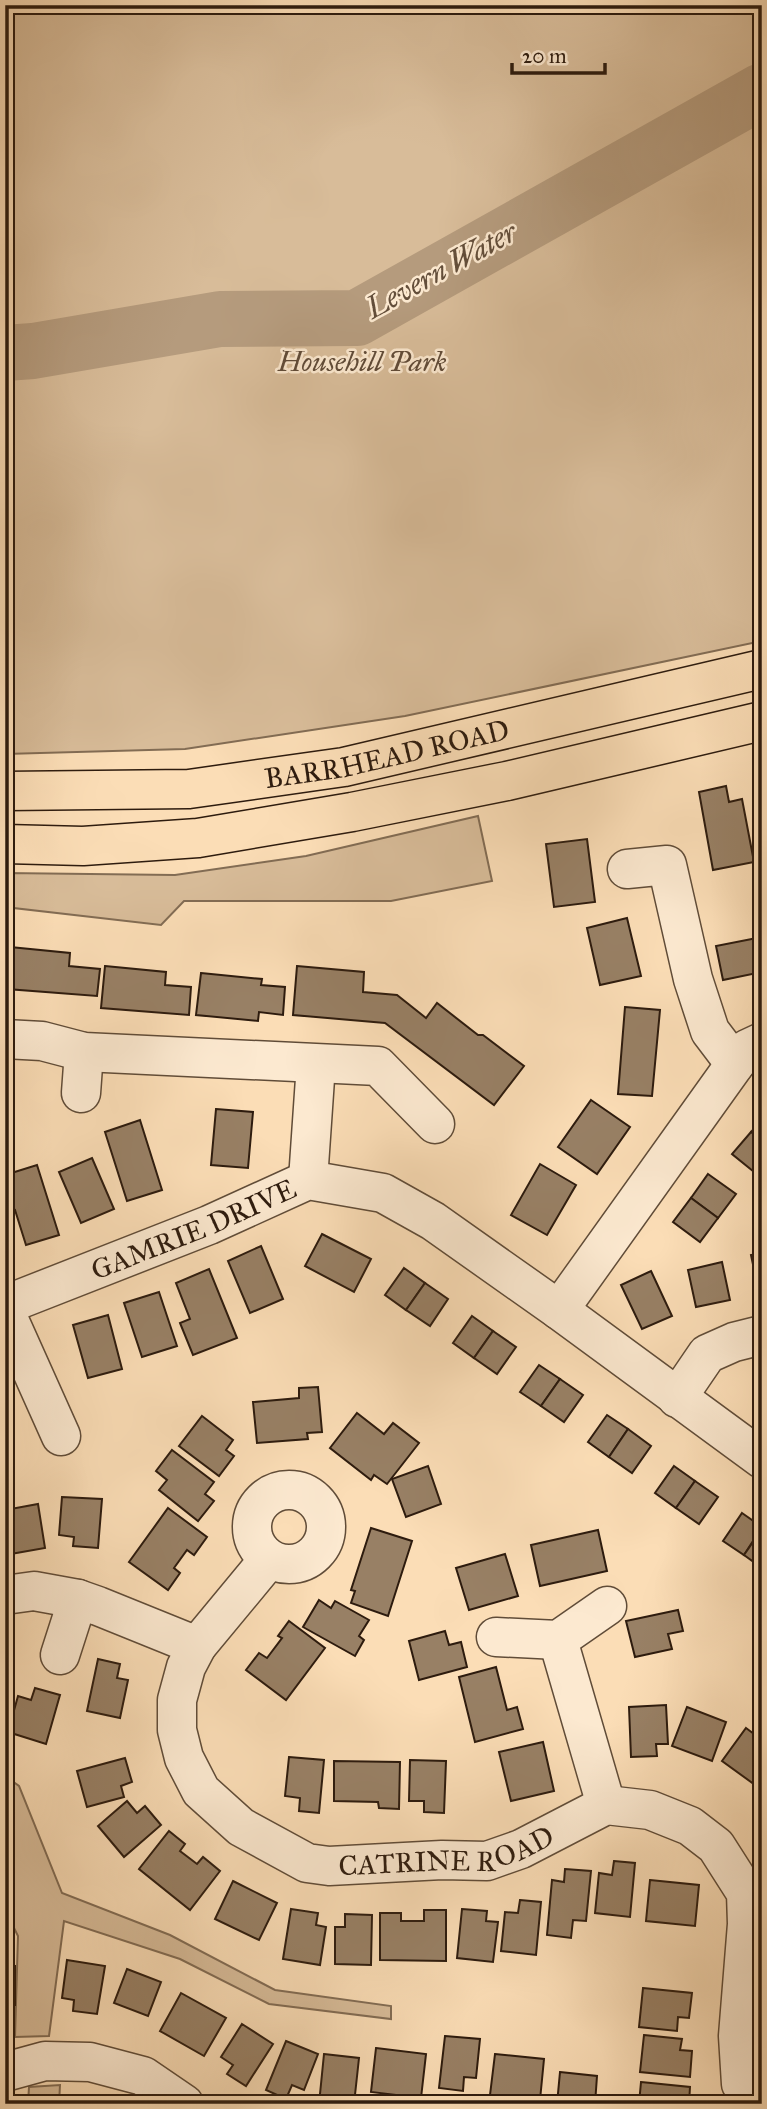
<svg xmlns="http://www.w3.org/2000/svg" width="767" height="2109" font-family="'IM FELL Great Primer',serif">
<style>
.green{fill:#d8bc99;stroke:#826c54;stroke-width:2}
.lines{fill:none;stroke-linecap:round;stroke-linejoin:round}
.river{stroke:#b59b7d;stroke-width:56}
.building{fill:#988065;stroke:#2d1b0e;stroke-width:2}
.minor-casing{stroke:#604c38;stroke-width:41}
.major-casing{stroke:#2d1b0e;stroke-width:41}
.minor{stroke:#fce9d0;stroke-width:38}
.major{stroke:#fbddb6;stroke-width:38}
.labels{text-anchor:middle;dominant-baseline:central;stroke-width:5;stroke-linejoin:round;paint-order:stroke}
.park-label{font-size:28px;font-style:italic;fill:#604b38;stroke:#fce9d0}
.street-label{font-size:28px;fill:#2d1b0e;stroke:#fce9d0}
.water-label{font-size:30px;font-style:italic;fill:#634e3a;stroke:#fce9d0}
</style>
<rect width="100%" height="100%" fill="#fbddb6"/>
<filter id="stains"><feTurbulence type="fractalNoise" baseFrequency=".00286" numOctaves="4"/><feColorMatrix values="0 0 0 0 .2 0 0 0 0 .09 0 0 0 0 .02 0 0 0 .5 -.17"/></filter>
<radialGradient id="worn" r=".72"><stop offset=".6" stop-color="#630" stop-opacity="0"/><stop offset="1" stop-color="#630" stop-opacity=".3"/></radialGradient>
<g class="green">
<polygon points="5,5 762,5 762,641 405,716 185,749 5,754"/>
<polygon points="478,816 492,881 391,901 184,901 161,925 5,907 5,873 175,875 306,856"/>
<polygon points="5,1776 19,1786 62,1893 170,1935 275,1990 391,2006 391,2019 269,2004 180,1959 64,1921 49,2036 15,2037 18,1936 5,1910"/>
<polygon points="60,2085 59,2104 28,2104 29,2087"/>
</g>
<g class="lines">
<polyline class="river" points="5,353 33,351 220,319 357,318 762,91"/>
</g>
<g class="building">
<polygon points="726,786 729,802 742,799 754,862 713,870 699,792"/>
<polygon points="587,839 595,902 554,907 546,844"/>
<polygon points="627,918 641,976 600,985 587,928"/>
<polygon points="762,937 762,972 723,980 716,946"/>
<polygon points="10,947 70,953 69,966 100,969 97,996 7,989"/>
<polygon points="105,966 166,972 165,985 191,987 189,1015 101,1008"/>
<polygon points="297,966 364,972 363,992 397,995 426,1018 437,1003 478,1035 483,1035 524,1066 494,1105 385,1023 293,1015"/>
<polygon points="201,973 262,979 261,985 285,987 283,1015 259,1012 258,1021 196,1015"/>
<polygon points="625,1007 660,1010 652,1096 618,1094"/>
<polygon points="591,1100 630,1127 597,1174 558,1147"/>
<polygon points="216,1109 253,1112 248,1168 211,1165"/>
<polygon points="762,1119 762,1141 751,1132"/>
<polygon points="140,1120 162,1190 127,1201 105,1132"/>
<polygon points="751,1132 762,1141 762,1173 759,1176 732,1154"/>
<polygon points="92,1158 114,1209 81,1223 59,1172"/>
<polygon points="540,1164 576,1185 547,1235 511,1215"/>
<polygon points="37,1165 59,1235 26,1245 15,1210 5,1213 5,1175"/>
<polygon points="708,1174 736,1194 718,1218 691,1198"/>
<polygon points="691,1198 718,1218 700,1242 673,1222"/>
<polygon points="322,1234 371,1259 354,1292 305,1266"/>
<polygon points="261,1246 283,1299 250,1313 228,1261"/>
<polygon points="762,1253 762,1287 758,1288 751,1255"/>
<polygon points="722,1262 730,1300 696,1307 688,1270"/>
<polygon points="404,1268 425,1283 406,1310 385,1295"/>
<polygon points="209,1269 237,1338 193,1355 180,1323 190,1319 176,1283"/>
<polygon points="651,1271 672,1316 642,1329 621,1285"/>
<polygon points="425,1283 448,1299 430,1326 406,1310"/>
<polygon points="159,1292 177,1346 142,1357 124,1303"/>
<polygon points="108,1315 122,1369 88,1378 73,1325"/>
<polygon points="472,1316 493,1331 474,1358 453,1343"/>
<polygon points="493,1331 516,1347 497,1374 474,1358"/>
<polygon points="539,1365 560,1379 541,1406 520,1392"/>
<polygon points="560,1379 583,1395 564,1422 541,1406"/>
<polygon points="318,1387 322,1432 307,1433 308,1439 257,1443 253,1402 299,1398 299,1388"/>
<polygon points="357,1413 384,1434 393,1423 419,1443 387,1484 374,1475 371,1480 330,1448"/>
<polygon points="607,1415 628,1429 609,1457 588,1442"/>
<polygon points="202,1416 233,1440 226,1450 234,1456 219,1476 179,1446"/>
<polygon points="628,1429 651,1446 632,1473 609,1457"/>
<polygon points="172,1450 214,1482 205,1494 214,1501 198,1521 159,1490 167,1480 156,1471"/>
<polygon points="428,1466 441,1504 406,1517 392,1479"/>
<polygon points="674,1466 695,1481 676,1508 655,1493"/>
<polygon points="695,1481 718,1497 699,1524 676,1508"/>
<polygon points="62,1497 102,1499 98,1548 73,1546 74,1537 59,1535"/>
<polygon points="38,1504 45,1548 5,1555 5,1510"/>
<polygon points="168,1508 207,1537 194,1555 187,1550 174,1568 180,1573 168,1590 129,1562"/>
<polygon points="742,1513 762,1527 744,1555 723,1541"/>
<polygon points="371,1528 412,1541 388,1616 351,1603 355,1591 351,1590"/>
<polygon points="762,1529 762,1568 744,1555"/>
<polygon points="598,1530 607,1571 540,1586 531,1545"/>
<polygon points="505,1554 518,1596 469,1610 456,1568"/>
<polygon points="319,1600 331,1608 335,1601 369,1620 359,1636 364,1640 355,1656 303,1627"/>
<polygon points="678,1610 683,1631 668,1634 672,1649 635,1657 626,1621"/>
<polygon points="289,1621 325,1648 286,1700 246,1670 259,1653 267,1658 282,1638 278,1636"/>
<polygon points="445,1631 449,1645 461,1642 467,1667 419,1680 409,1641"/>
<polygon points="98,1659 120,1664 117,1678 128,1680 120,1718 87,1711"/>
<polygon points="496,1667 507,1710 517,1707 523,1729 475,1742 459,1677"/>
<polygon points="35,1688 60,1695 46,1744 8,1732 18,1696 31,1700"/>
<polygon points="666,1705 668,1744 656,1744 657,1756 631,1757 629,1707"/>
<polygon points="687,1707 726,1722 712,1761 672,1746"/>
<polygon points="746,1728 762,1740 762,1790 722,1761"/>
<polygon points="543,1742 554,1791 511,1801 499,1752"/>
<polygon points="289,1757 324,1760 319,1813 299,1811 300,1798 285,1796"/>
<polygon points="125,1758 132,1782 121,1786 124,1797 87,1807 77,1771"/>
<polygon points="410,1760 446,1761 444,1813 424,1812 424,1801 409,1801"/>
<polygon points="334,1761 400,1762 399,1809 379,1808 378,1802 334,1801"/>
<polygon points="127,1801 137,1813 145,1806 161,1825 124,1857 98,1826"/>
<polygon points="169,1831 185,1844 180,1851 197,1864 203,1857 220,1871 190,1910 139,1869"/>
<polygon points="614,1861 635,1863 630,1917 595,1913 599,1873 612,1875"/>
<polygon points="565,1869 591,1871 586,1921 573,1920 571,1938 547,1935 552,1880 564,1882"/>
<polygon points="650,1880 699,1885 695,1926 646,1921"/>
<polygon points="233,1881 277,1903 259,1940 215,1919"/>
<polygon points="520,1900 541,1902 536,1955 501,1951 505,1912 518,1913"/>
<polygon points="291,1909 318,1913 316,1925 326,1927 320,1965 283,1959"/>
<polygon points="462,1909 487,1911 486,1921 498,1922 493,1962 457,1958"/>
<polygon points="424,1910 446,1910 446,1961 380,1960 380,1913 401,1913 401,1921 424,1921"/>
<polygon points="345,1914 372,1915 371,1965 335,1964 335,1927 345,1927"/>
<polygon points="67,1960 105,1966 97,2014 73,2011 74,2000 62,1998"/>
<polygon points="5,1965 15,1966 15,2005 5,2005"/>
<polygon points="127,1969 161,1982 148,2016 114,2003"/>
<polygon points="643,1988 692,1993 689,2018 678,2017 677,2031 639,2027"/>
<polygon points="181,1993 226,2018 204,2056 160,2031"/>
<polygon points="242,2024 273,2044 246,2086 227,2074 233,2065 221,2057"/>
<polygon points="644,2035 682,2039 680,2050 692,2051 690,2077 640,2072"/>
<polygon points="445,2036 480,2039 476,2078 464,2077 463,2091 439,2088"/>
<polygon points="286,2041 318,2054 304,2090 292,2085 286,2099 266,2090"/>
<polygon points="376,2048 426,2054 421,2098 371,2092"/>
<polygon points="324,2054 359,2058 354,2104 319,2104"/>
<polygon points="495,2054 544,2059 540,2100 490,2095"/>
<polygon points="560,2072 597,2076 595,2104 557,2104"/>
<polygon points="641,2082 690,2087 689,2104 639,2104"/>
</g>
<g class="lines">
<g class="minor-casing">
<g id="minor">
<polyline points="627,869 667,865 693,979 710,1031 735,1064"/>
<polyline points="5,1039 42,1041 84,1052 378,1066 435,1124"/>
<polyline points="81,1093 84,1052"/>
<polyline points="308,1180 316,1064"/>
<path id="s1" d="M 5,1305 L 209,1225 L 308,1180 L 383,1193 L 433,1221 L 559,1310 L 762,1459"/>
<polyline points="559,1310 735,1064 747,1049 762,1042"/>
<polyline points="5,1311 61,1436"/>
<polyline points="677,1398 707,1354 734,1342 762,1335"/>
<circle cx="289" cy="1527" r="37"/>
<path id="s2" d="M 269,1559 L 197,1646 L 186,1667 L 177,1700 L 177,1730 L 184,1758 L 201,1791 L 241,1827 L 307,1863 L 329,1866 L 442,1860 L 487,1861 L 521,1849 L 606,1805 L 650,1810 L 690,1826 L 716,1846 L 746,1893 L 747,1924 L 738,2036 L 741,2084"/>
<polyline points="5,1595 34,1591 78,1599 98,1606 197,1646"/>
<polyline points="496,1637 558,1640 607,1606"/>
<polyline points="558,1640 606,1805"/>
<polyline points="60,1655 78,1599"/>
<polyline points="5,2072 45,2061 90,2062 143,2076 184,2104"/>
</g>
</g>
<g class="major-casing">
<g id="major">
<path id="s3" d="M 5,791 L 189,789 L 344,767 L 762,669"/>
<polyline points="5,844 83,846 198,838 352,812 507,781 762,721"/>
</g>
</g>
<use href="#minor" class="minor"/>
<use href="#major" class="major"/>
</g>
<g class="labels">
<g class="park-label">
<text x="362" y="361">Househill Park</text>
</g>
<g class="street-label">
<text stroke="none"><textPath href="#s3" startOffset="385">BARRHEAD ROAD</textPath></text>
<text stroke="none"><textPath href="#s1" startOffset="203">GAMRIE DRIVE</textPath></text>
<text stroke="none"><textPath href="#s2" startOffset="537">CATRINE ROAD</textPath></text>
</g>
<g class="water-label">
<text transform="translate(441 270) rotate(-29)">Levern Water</text>
</g>
</g>
<rect width="767" height="2109" fill="none" stroke="#fbddb6" stroke-width="28"/>
<rect x="7" y="7" width="753" height="2095" fill="none" stroke="#2d1b0e" stroke-width="3.5"/>
<rect x="14" y="14" width="739" height="2081" fill="none" stroke="#2d1b0e" stroke-width="2"/>
<path d="M512 63v10h93v-10" fill="none" stroke="#2d1b0e" stroke-width="3.5"/>
<text x="522" y="63" font-size="21" fill="#2d1b0e" stroke="#fce9d0" stroke-width="5" paint-order="stroke">20 m</text>
<rect width="100%" height="100%" filter="url(#stains)"/>
<rect width="100%" height="100%" fill="url(#worn)"/>
</svg>
